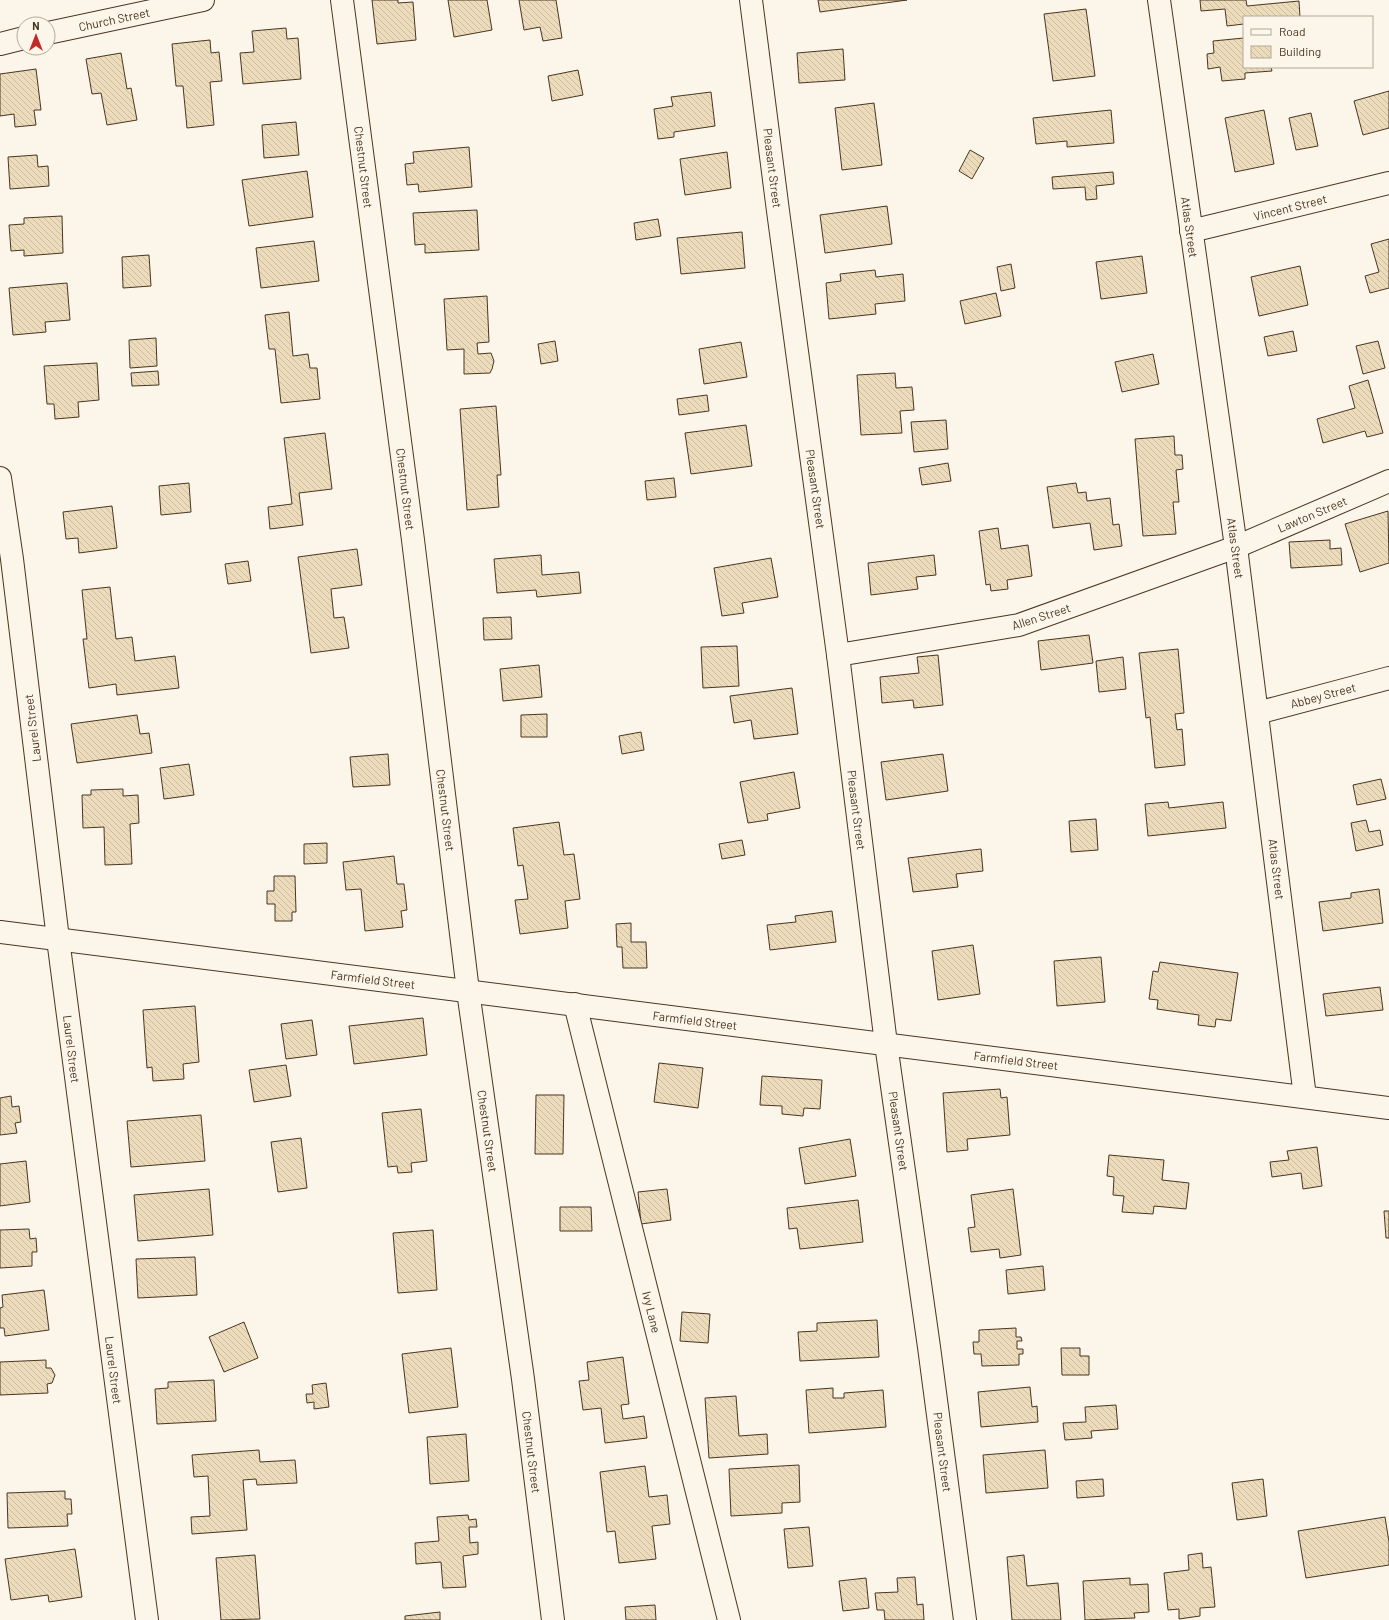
<svg xmlns="http://www.w3.org/2000/svg" width="1389" height="1620" font-family="Barlow,sans-serif">
<style>
.building{fill:url(#building-back-hatch);stroke:#4a3520}
.lines{fill:none;stroke-linecap:round;stroke-linejoin:round}
.minor-casing{stroke:#4a3520;stroke-width:24}
.minor{stroke:#fbf6e9;stroke-width:22}
.labels{text-anchor:middle;dominant-baseline:central;stroke-width:3;stroke-linejoin:round;paint-order:stroke}
.street-label{font-size:12px;fill:#4a3520;stroke:#fbf6e9}
</style>
<defs>
<pattern id="building-back-hatch" width="6" height="6" patternUnits="userSpaceOnUse"><rect width="6" height="6" fill="#ecdcbc"/><path d="M-1 5l2 2M0 0l6 6M5-1l2 2" fill="none" stroke="#ccbda1"/></pattern>
</defs>
<rect width="100%" height="100%" fill="#fbf6e9"/>
<g class="building">
<polygon points="372,0 398,0 398,3 413,2 416,40 377,44"/>
<polygon points="448,0 487,0 492,30 454,37"/>
<polygon points="519,0 556,0 562,38 543,41 540,27 524,30"/>
<polygon points="818,0 907,0 820,12"/>
<polygon points="1200,0 1246,0 1247,6 1299,1 1300,17 1244,17 1244,24 1227,26 1225,9 1201,11"/>
<polygon points="1086,9 1095,76 1053,81 1044,14"/>
<polygon points="286,28 287,39 298,38 301,79 243,84 240,53 254,52 252,31"/>
<polygon points="1244,38 1244,67 1271,67 1272,71 1245,73 1245,79 1222,81 1220,67 1208,69 1207,54 1214,53 1213,41"/>
<polygon points="210,40 211,53 219,52 222,81 210,82 214,125 187,128 183,86 176,86 172,44"/>
<polygon points="843,49 845,80 799,83 797,53"/>
<polygon points="121,53 127,89 131,88 137,120 107,125 101,93 92,94 86,59"/>
<polygon points="36,69 41,110 34,110 36,125 15,127 14,114 0,116 0,74"/>
<polygon points="578,70 583,95 552,101 548,76"/>
<polygon points="1389,91 1389,128 1363,135 1354,101"/>
<polygon points="711,92 715,126 674,132 674,137 658,139 654,109 673,106 671,97"/>
<polygon points="874,103 882,165 842,170 835,108"/>
<polygon points="1111,110 1114,143 1067,147 1067,141 1036,144 1033,118"/>
<polygon points="1264,110 1274,164 1235,172 1225,118"/>
<polygon points="1311,113 1318,146 1296,150 1289,118"/>
<polygon points="296,122 299,155 264,158 262,125"/>
<polygon points="469,147 472,187 419,192 418,184 407,185 405,164 414,163 413,152"/>
<polygon points="970,150 984,158 972,179 959,171"/>
<polygon points="727,152 731,188 685,195 680,159"/>
<polygon points="37,155 38,167 48,166 49,186 10,189 8,157"/>
<polygon points="307,171 313,217 249,226 242,180"/>
<polygon points="1113,172 1114,184 1096,186 1097,199 1086,200 1085,187 1053,189 1052,177"/>
<polygon points="887,206 892,244 825,253 820,215"/>
<polygon points="477,210 479,250 425,253 425,244 415,245 413,213"/>
<polygon points="62,216 63,253 24,256 24,250 11,251 9,225 24,224 24,218"/>
<polygon points="658,219 661,236 636,240 634,223"/>
<polygon points="742,232 745,268 681,274 677,238"/>
<polygon points="1389,239 1389,288 1370,293 1365,276 1379,272 1371,244"/>
<polygon points="314,241 319,281 261,288 256,248"/>
<polygon points="149,255 151,286 123,288 122,257"/>
<polygon points="1142,256 1147,293 1101,299 1096,262"/>
<polygon points="1011,264 1015,288 1001,291 997,267"/>
<polygon points="1300,266 1308,305 1259,316 1251,277"/>
<polygon points="875,270 876,277 903,274 905,301 875,304 876,314 829,319 826,283 841,281 840,274"/>
<polygon points="67,283 70,320 45,322 46,332 13,335 9,288"/>
<polygon points="996,293 1001,316 965,324 960,301"/>
<polygon points="487,296 489,342 477,343 478,354 491,353 494,361 492,369 490,373 464,374 464,349 447,350 444,299"/>
<polygon points="289,312 293,356 308,354 310,368 317,368 320,399 281,403 275,349 269,349 265,315"/>
<polygon points="1293,331 1297,351 1268,356 1264,337"/>
<polygon points="156,338 157,366 130,368 129,340"/>
<polygon points="555,341 558,361 541,364 538,344"/>
<polygon points="1378,341 1385,368 1363,374 1356,346"/>
<polygon points="741,342 747,377 704,384 699,349"/>
<polygon points="1153,354 1159,384 1122,392 1115,362"/>
<polygon points="97,363 99,400 78,402 79,417 55,419 54,404 47,404 44,366"/>
<polygon points="158,371 159,385 132,386 131,373"/>
<polygon points="895,373 896,388 912,387 914,410 900,411 902,433 861,435 857,375"/>
<polygon points="1368,380 1383,433 1367,437 1365,431 1323,443 1317,419 1355,408 1349,386"/>
<polygon points="707,395 709,411 679,415 677,399"/>
<polygon points="496,406 501,475 497,475 499,507 467,510 460,409"/>
<polygon points="946,420 948,449 914,452 911,422"/>
<polygon points="746,425 752,466 691,474 685,433"/>
<polygon points="325,433 332,489 299,493 303,525 270,529 268,507 292,504 284,438"/>
<polygon points="1174,436 1175,455 1182,455 1183,469 1176,470 1179,502 1173,502 1176,534 1143,536 1135,439"/>
<polygon points="948,463 951,481 922,485 919,468"/>
<polygon points="674,478 676,497 647,500 645,481"/>
<polygon points="189,483 191,512 161,515 159,486"/>
<polygon points="1076,483 1078,493 1086,492 1087,501 1110,498 1113,525 1119,524 1122,546 1094,550 1090,523 1053,528 1047,487"/>
<polygon points="112,506 117,548 79,553 78,538 66,539 63,512"/>
<polygon points="1388,511 1389,563 1360,572 1345,524"/>
<polygon points="998,528 1001,549 1028,545 1032,576 1007,580 1008,589 991,591 990,584 986,585 979,531"/>
<polygon points="1330,540 1330,549 1341,548 1342,565 1291,568 1289,542"/>
<polygon points="357,549 362,585 331,589 334,618 344,617 349,648 311,653 298,557"/>
<polygon points="541,555 542,575 579,572 581,593 537,597 536,590 497,593 494,559"/>
<polygon points="934,555 936,575 916,577 918,589 871,595 868,563"/>
<polygon points="771,558 778,597 742,603 744,613 722,616 714,568"/>
<polygon points="248,561 251,581 228,584 225,564"/>
<polygon points="110,587 116,639 132,637 135,661 175,656 179,688 117,695 116,684 89,688 83,639 87,639 82,590"/>
<polygon points="511,617 512,639 484,640 483,618"/>
<polygon points="1089,635 1093,663 1041,670 1038,641"/>
<polygon points="737,646 739,686 703,688 701,647"/>
<polygon points="1178,649 1184,713 1175,714 1177,730 1182,729 1185,765 1155,768 1150,717 1146,718 1139,653"/>
<polygon points="938,655 943,705 914,708 913,700 882,703 880,677 919,673 917,657"/>
<polygon points="1123,657 1126,689 1099,692 1096,661"/>
<polygon points="539,665 542,697 503,701 500,669"/>
<polygon points="792,688 798,734 754,739 751,720 734,723 730,696"/>
<polygon points="547,714 547,737 521,737 521,715"/>
<polygon points="137,715 140,734 149,733 152,753 77,763 71,724"/>
<polygon points="641,732 644,750 622,754 619,736"/>
<polygon points="388,754 390,785 353,787 350,757"/>
<polygon points="943,754 948,791 886,800 881,762"/>
<polygon points="189,764 194,795 164,799 160,768"/>
<polygon points="794,772 800,808 767,814 768,820 748,823 740,782"/>
<polygon points="1381,779 1386,799 1357,805 1353,785"/>
<polygon points="123,789 123,796 138,795 139,823 130,824 132,864 105,865 104,827 83,828 82,795 91,795 91,790"/>
<polygon points="1168,802 1169,808 1223,802 1226,828 1148,836 1145,804"/>
<polygon points="1096,819 1098,850 1071,852 1069,821"/>
<polygon points="1366,820 1369,832 1380,830 1383,845 1356,851 1351,823"/>
<polygon points="559,822 564,855 574,854 580,899 565,901 568,928 520,934 515,900 528,899 523,865 518,866 513,828"/>
<polygon points="742,840 745,855 722,859 719,844"/>
<polygon points="327,843 327,863 304,864 304,844"/>
<polygon points="981,849 983,871 956,874 958,887 913,892 908,858"/>
<polygon points="394,856 397,884 404,884 407,910 401,911 403,927 365,931 361,889 346,890 343,862"/>
<polygon points="274,876 295,876 296,912 292,912 292,921 275,921 275,904 267,904 267,891 274,891"/>
<polygon points="1379,889 1383,923 1323,931 1319,902 1351,898 1351,893"/>
<polygon points="832,911 836,942 770,950 767,925 796,922 795,916"/>
<polygon points="631,923 631,942 646,942 647,968 623,968 622,947 617,947 616,924"/>
<polygon points="973,945 980,994 938,1000 932,951"/>
<polygon points="1101,957 1105,1002 1057,1006 1054,961"/>
<polygon points="1160,962 1238,973 1231,1021 1216,1019 1215,1027 1198,1025 1199,1015 1157,1009 1158,1000 1149,999 1153,971 1158,972"/>
<polygon points="1380,987 1383,1010 1326,1016 1323,994"/>
<polygon points="195,1006 199,1062 183,1064 184,1079 153,1081 152,1067 147,1068 143,1010"/>
<polygon points="423,1018 427,1055 354,1064 349,1026"/>
<polygon points="312,1020 317,1055 286,1059 281,1024"/>
<polygon points="659,1063 703,1068 698,1108 654,1102"/>
<polygon points="286,1065 291,1096 254,1102 249,1070"/>
<polygon points="762,1076 822,1080 820,1109 804,1108 803,1116 782,1114 782,1106 760,1105"/>
<polygon points="1000,1089 1001,1098 1007,1097 1010,1135 967,1139 968,1150 947,1152 943,1093"/>
<polygon points="536,1095 564,1095 563,1154 535,1154"/>
<polygon points="11,1096 12,1107 19,1106 21,1122 15,1123 17,1133 0,1135 0,1098"/>
<polygon points="421,1109 427,1161 411,1163 412,1172 398,1173 397,1166 388,1167 382,1113"/>
<polygon points="201,1115 205,1161 131,1167 127,1121"/>
<polygon points="301,1138 307,1188 278,1192 271,1142"/>
<polygon points="850,1139 856,1176 805,1184 799,1148"/>
<polygon points="1317,1147 1322,1186 1303,1189 1301,1173 1272,1177 1270,1162 1289,1160 1287,1151"/>
<polygon points="1109,1155 1164,1160 1162,1180 1189,1183 1186,1209 1154,1206 1153,1214 1122,1212 1124,1196 1113,1195 1114,1177 1107,1176"/>
<polygon points="26,1161 30,1202 0,1206 0,1164"/>
<polygon points="209,1189 213,1235 138,1241 134,1195"/>
<polygon points="667,1189 671,1220 641,1224 638,1192"/>
<polygon points="1013,1189 1021,1255 1000,1258 999,1249 971,1252 968,1228 975,1227 971,1195"/>
<polygon points="858,1200 863,1242 800,1249 797,1228 789,1229 787,1208"/>
<polygon points="560,1207 591,1207 592,1231 560,1231"/>
<polygon points="1384,1211 1389,1211 1389,1238 1386,1238"/>
<polygon points="29,1229 30,1239 36,1238 37,1252 32,1252 32,1266 0,1268 0,1230"/>
<polygon points="433,1230 437,1290 398,1293 393,1233"/>
<polygon points="195,1257 197,1295 138,1298 136,1259"/>
<polygon points="1043,1266 1045,1290 1008,1294 1006,1270"/>
<polygon points="44,1290 49,1330 5,1336 4,1328 0,1328 0,1308 3,1307 2,1295"/>
<polygon points="682,1312 710,1314 708,1343 680,1341"/>
<polygon points="877,1320 879,1357 800,1361 798,1332 817,1331 817,1323"/>
<polygon points="244,1322 258,1358 224,1372 209,1337"/>
<polygon points="1016,1328 1016,1337 1021,1337 1022,1341 1017,1341 1017,1349 1023,1349 1023,1354 1019,1354 1019,1365 982,1366 981,1354 974,1354 973,1342 979,1342 979,1330"/>
<polygon points="451,1348 458,1407 409,1413 402,1354"/>
<polygon points="1061,1348 1080,1348 1080,1356 1089,1356 1089,1375 1062,1375"/>
<polygon points="623,1357 629,1404 621,1405 623,1419 644,1416 647,1438 605,1443 601,1408 583,1410 579,1381 589,1380 587,1362"/>
<polygon points="46,1360 46,1368 51,1368 55,1375 52,1383 47,1384 48,1393 0,1395 0,1362"/>
<polygon points="214,1380 216,1421 157,1424 155,1389 168,1388 168,1382"/>
<polygon points="326,1383 329,1407 314,1409 314,1402 307,1403 306,1394 313,1394 312,1385"/>
<polygon points="1030,1387 1032,1407 1037,1406 1038,1422 981,1427 978,1392"/>
<polygon points="833,1388 833,1398 844,1398 844,1393 883,1390 886,1427 809,1433 806,1390"/>
<polygon points="736,1396 739,1436 767,1434 768,1454 709,1458 705,1398"/>
<polygon points="1116,1405 1118,1429 1091,1431 1092,1438 1065,1440 1063,1423 1086,1422 1085,1407"/>
<polygon points="466,1434 469,1481 430,1484 427,1437"/>
<polygon points="259,1450 260,1462 295,1460 297,1483 257,1485 256,1479 243,1480 247,1530 192,1534 191,1517 210,1516 208,1476 194,1477 192,1455"/>
<polygon points="1045,1450 1048,1488 986,1493 983,1455"/>
<polygon points="799,1465 800,1502 782,1503 782,1513 731,1516 729,1469"/>
<polygon points="645,1466 649,1497 667,1495 670,1524 652,1526 656,1559 619,1563 615,1531 607,1532 600,1472"/>
<polygon points="1103,1479 1104,1496 1077,1498 1076,1481"/>
<polygon points="1263,1479 1267,1516 1237,1520 1232,1483"/>
<polygon points="65,1491 65,1499 71,1499 72,1514 67,1514 68,1526 8,1528 7,1493"/>
<polygon points="468,1515 469,1520 476,1519 477,1527 469,1527 470,1543 478,1542 478,1554 463,1556 466,1587 443,1588 441,1562 416,1564 415,1543 439,1541 437,1517"/>
<polygon points="1385,1517 1389,1542 1389,1565 1306,1578 1298,1531"/>
<polygon points="809,1527 813,1566 788,1568 784,1529"/>
<polygon points="75,1549 82,1597 49,1602 48,1595 11,1600 5,1559"/>
<polygon points="1202,1553 1203,1568 1211,1567 1215,1607 1200,1608 1200,1616 1179,1619 1179,1609 1168,1610 1164,1573 1189,1570 1188,1555"/>
<polygon points="255,1555 260,1619 221,1620 216,1558"/>
<polygon points="1024,1555 1027,1586 1058,1583 1061,1620 1012,1620 1007,1557"/>
<polygon points="915,1577 917,1605 923,1604 924,1620 885,1620 884,1610 877,1610 875,1593 898,1592 897,1578"/>
<polygon points="866,1578 869,1608 843,1611 839,1581"/>
<polygon points="1130,1578 1130,1585 1148,1584 1149,1612 1134,1613 1135,1618 1085,1620 1083,1581"/>
<polygon points="655,1605 656,1620 626,1620 625,1607"/>
<polygon points="440,1612 440,1620 405,1620 405,1616"/>
</g>
<g class="lines">
<g class="minor-casing">
<g id="minor">
<polyline points="342,0 413,540 468,991 523,1379 553,1620"/>
<polyline points="751,0 778,211 838,655 886,1044 929,1347 965,1620"/>
<polyline points="1159,0 1236,547 1305,1097"/>
<polyline points="48,33 203,0"/>
<polyline points="0,44 24,38"/>
<polyline points="1191,231 1389,183"/>
<polyline points="0,478 12,559 58,939 147,1620"/>
<polyline points="838,655 1019,625 1236,547 1389,481"/>
<polyline points="1257,713 1389,678"/>
<polyline points="0,932 1389,1108"/>
<polyline points="575,1004 729,1620"/>
</g>
</g>
<use href="#minor" class="minor"/>
</g>
<g class="labels">
<g class="street-label">
<text transform="translate(114 19) rotate(-12)">Church Street</text>
<text transform="translate(364 167) rotate(83)">Chestnut Street</text>
<text transform="translate(773 168) rotate(83)">Pleasant Street</text>
<text transform="translate(1290 207) rotate(-14)">Vincent Street</text>
<text transform="translate(1190 227) rotate(82)">Atlas Street</text>
<text transform="translate(406 489) rotate(83)">Chestnut Street</text>
<text transform="translate(816 489) rotate(82)">Pleasant Street</text>
<text transform="translate(1312 514) rotate(-23)">Lawton Street</text>
<text transform="translate(1236 548) rotate(82)">Atlas Street</text>
<text transform="translate(1041 616) rotate(-18)">Allen Street</text>
<text transform="translate(1323 695) rotate(-15)">Abbey Street</text>
<text transform="translate(32 728) rotate(-97)">Laurel Street</text>
<text transform="translate(446 810) rotate(83)">Chestnut Street</text>
<text transform="translate(857 810) rotate(83)">Pleasant Street</text>
<text transform="translate(1277 869) rotate(83)">Atlas Street</text>
<text transform="translate(373 979) rotate(7)">Farmfield Street</text>
<text transform="translate(695 1020) rotate(7)">Farmfield Street</text>
<text transform="translate(72 1049) rotate(83)">Laurel Street</text>
<text transform="translate(1016 1060) rotate(7)">Farmfield Street</text>
<text transform="translate(488 1131) rotate(82)">Chestnut Street</text>
<text transform="translate(899 1131) rotate(82)">Pleasant Street</text>
<text transform="translate(652 1312) rotate(76)">Ivy Lane</text>
<text transform="translate(114 1370) rotate(83)">Laurel Street</text>
<text transform="translate(532 1452) rotate(83)">Chestnut Street</text>
<text transform="translate(943 1452) rotate(83)">Pleasant Street</text>
</g>
</g>
<rect x="1243" y="16" width="130" height="52" fill="#fbf6e9" stroke="#b4a999"/>
<rect x="1251" y="29" width="20" height="6" fill="#fbf6e9" stroke="#b4a999"/>
<text x="1279" y="36" font-size="12" fill="#4a3520">Road</text>
<rect x="1251" y="46" width="20" height="12" fill="url(#building-back-hatch)" stroke="#b4a999"/>
<text x="1279" y="56" font-size="12" fill="#4a3520">Building</text>
<g transform="translate(36 36)"><circle r="19" fill="#fbf6e9" stroke="#b4a999"/>
<path d="M0-3L7 15L0 10L-7 15Z" fill="#c62828"/>
<text y="-6" font-size="11" font-weight="bold" text-anchor="middle" fill="#4a3520">N</text>
</g>
</svg>
